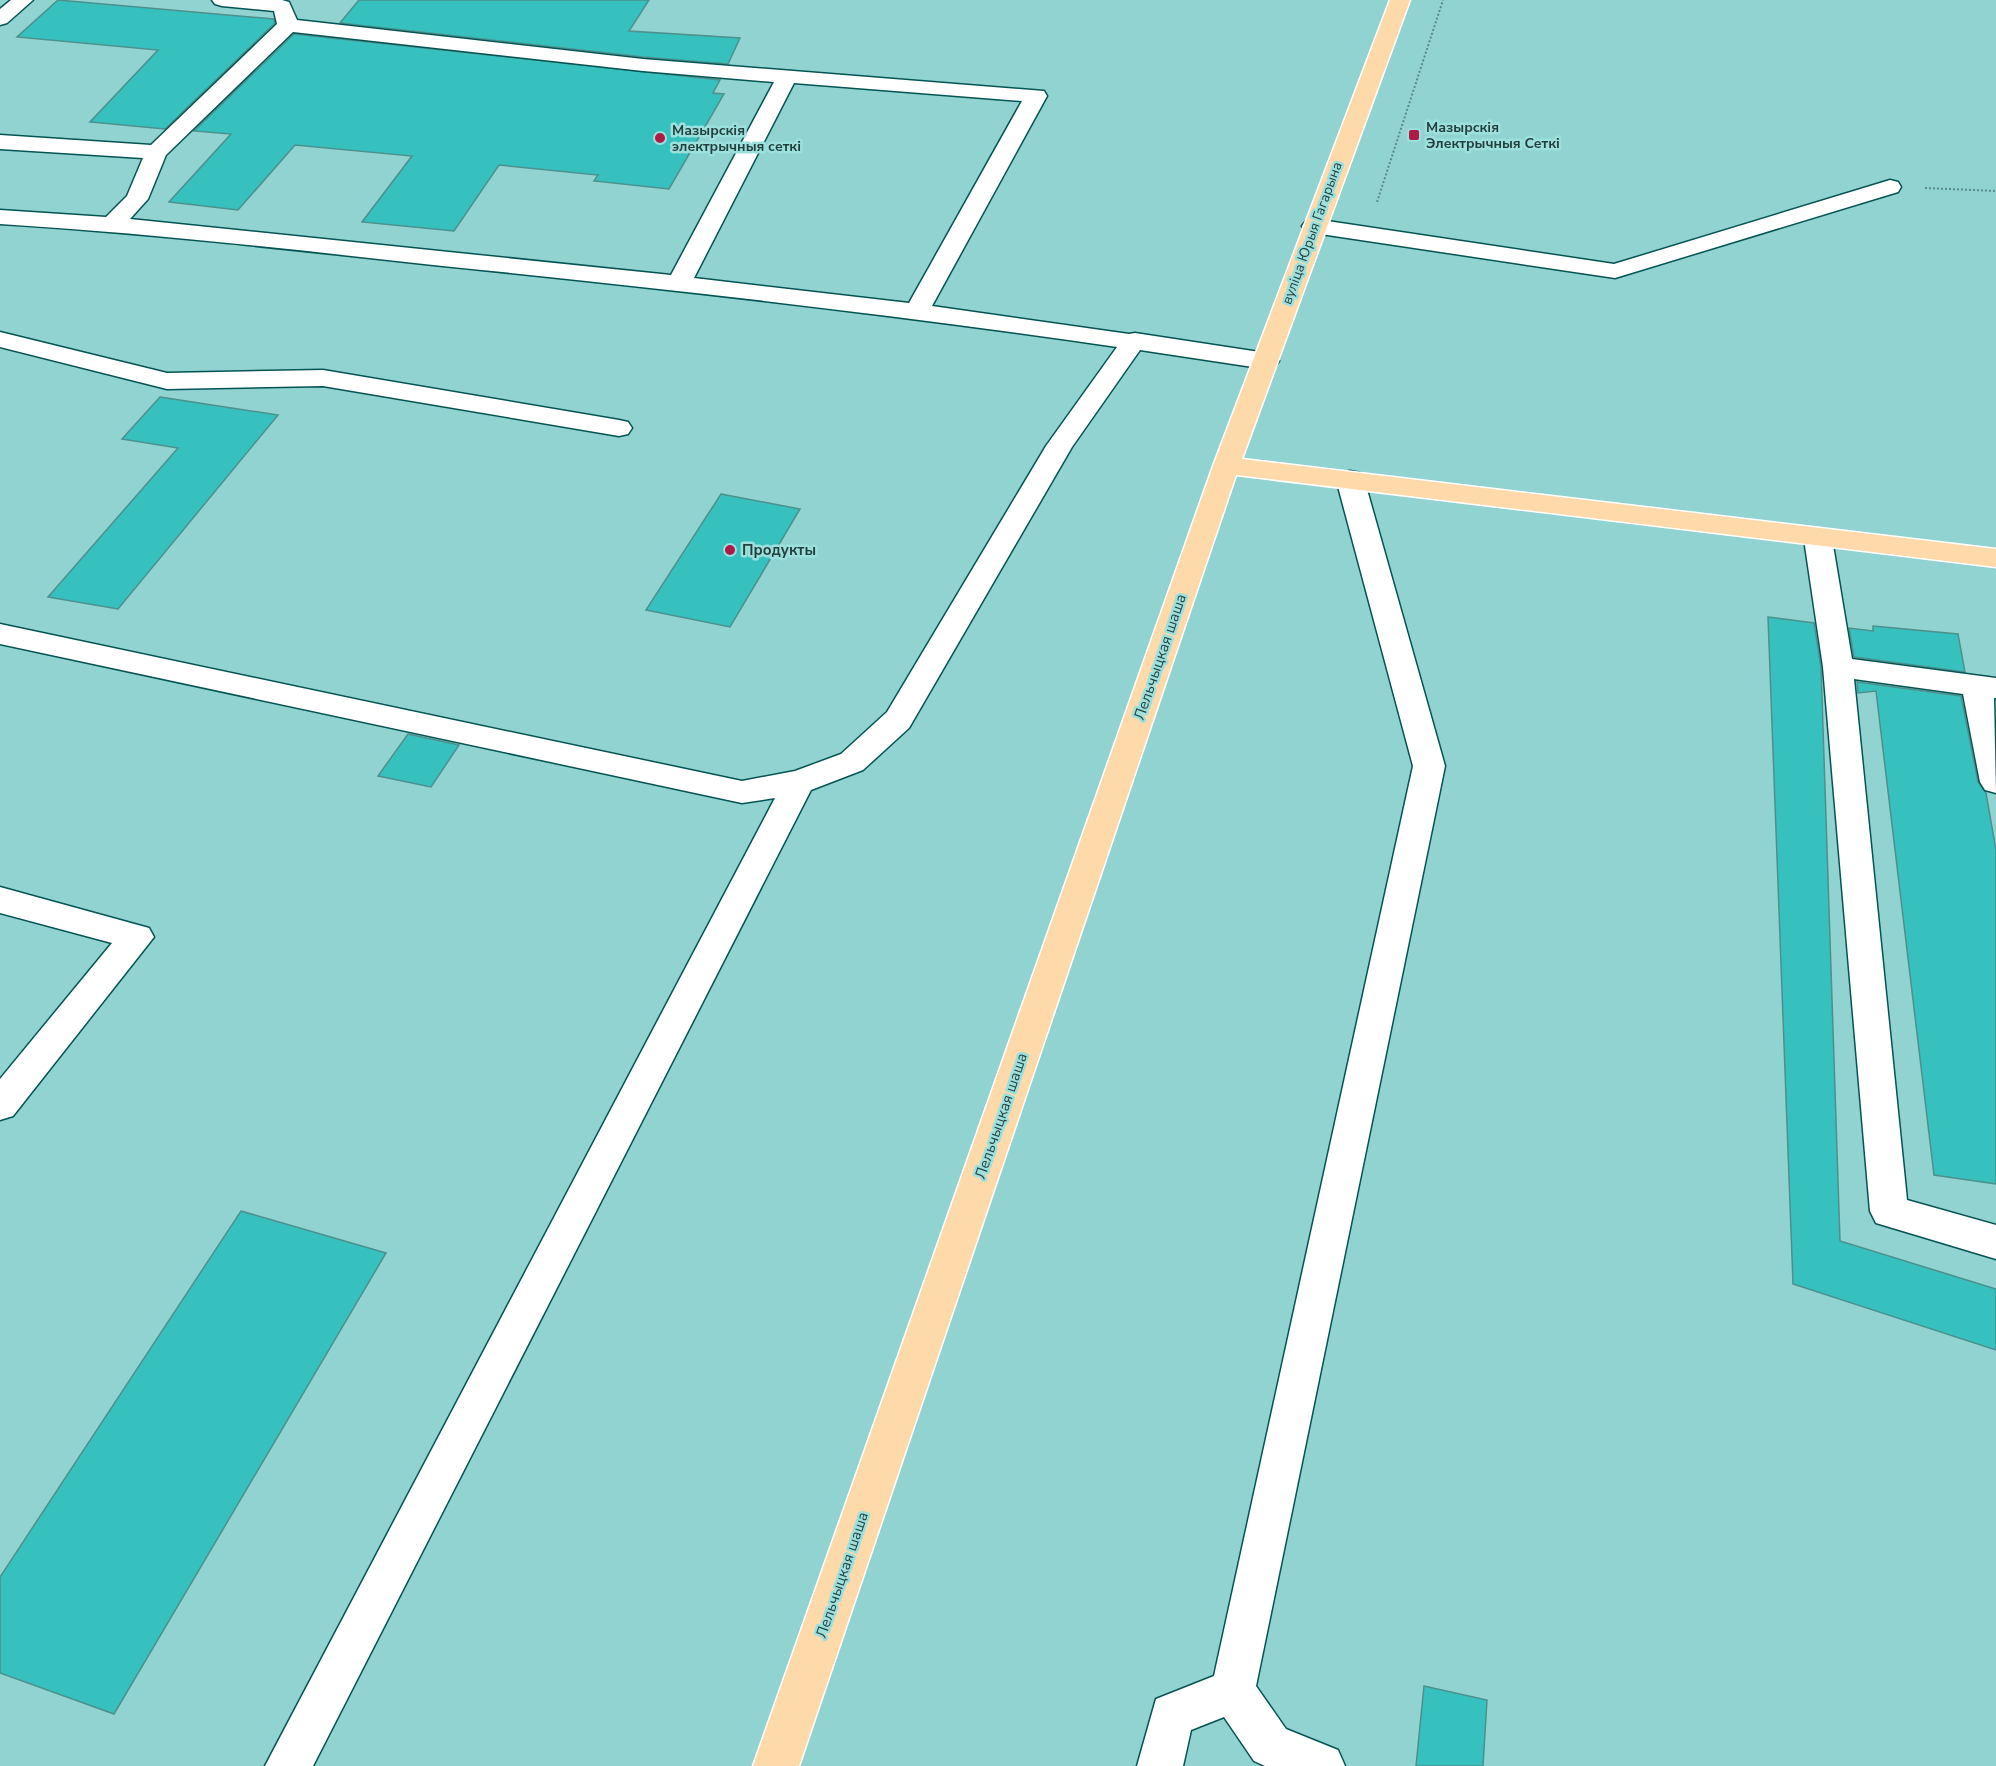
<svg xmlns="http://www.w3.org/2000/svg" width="1996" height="1766" font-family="'Nunito Sans',sans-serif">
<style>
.building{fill:#36c1be;stroke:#4d908d;stroke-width:1.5}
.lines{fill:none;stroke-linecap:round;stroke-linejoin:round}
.minor-casing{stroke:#045453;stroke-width:3}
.major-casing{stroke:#fff;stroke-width:3}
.path{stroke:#5b8b89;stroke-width:2;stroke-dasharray:2 2;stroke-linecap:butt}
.minor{fill:#fff;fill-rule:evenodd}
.major{fill:#fed9a9;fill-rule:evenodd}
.poi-dot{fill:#ae1a43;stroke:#9ce0dd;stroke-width:2}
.labels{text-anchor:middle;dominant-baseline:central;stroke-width:5;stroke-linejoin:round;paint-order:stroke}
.far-poi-label{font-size:14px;font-weight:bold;fill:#233f3e;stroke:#9ce0dd;text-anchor:start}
.far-street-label{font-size:14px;fill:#233f3e;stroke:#9ce0dd}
.poi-label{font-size:15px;font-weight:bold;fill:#233f3e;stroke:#9ce0dd;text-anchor:start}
.street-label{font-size:15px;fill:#233f3e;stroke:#9ce0dd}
</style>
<rect width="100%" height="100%" fill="#90d3d0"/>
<g class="building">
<polygon points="58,0 274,19 275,23 165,129 90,122 158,50 17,37"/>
<polygon points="359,0 649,0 629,31 740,38 728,64 643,57 340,23"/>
<polygon points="294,34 720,80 713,93 724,94 669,189 594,181 598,175 499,165 454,231 362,222 412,156 295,145 238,210 169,202 231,134 194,131"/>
<polygon points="160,397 278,415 118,609 48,597 178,448 122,439"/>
<polygon points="721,494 800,509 730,627 646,610"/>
<polygon points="1768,617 1814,623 1821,667 1840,1241 1996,1289 1996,1350 1793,1284"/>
<polygon points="1873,626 1958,634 1965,672 1854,657 1849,628 1873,631"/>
<polygon points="1857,682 1961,696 1978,782 1986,793 1996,850 1996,1184 1934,1175 1876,691 1858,693"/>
<polygon points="408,734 459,745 431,787 378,776"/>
<polygon points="241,1211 386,1253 114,1714 0,1673 0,1577"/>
<polygon points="1424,1686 1487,1700 1483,1766 1416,1766"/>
</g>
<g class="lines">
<g class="minor-casing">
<g id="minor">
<polygon points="11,0 33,0 7,23 0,25 0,9"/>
<path d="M 212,0 L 282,0 L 289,2 L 297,20 L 643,59 L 1044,91 L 1047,96 L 932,306 L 1129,334 L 1135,333 L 1266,353 L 1275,356 L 1279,361 L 1275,366 L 1266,369 L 1140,350 L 1072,447 L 909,728 L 863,770 L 811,790 L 313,1766 L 265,1766 L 775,798 L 742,803 L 0,644 L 0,624 L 742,781 L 795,771 L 841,754 L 887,712 L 1046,446 L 1117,347 C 890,314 662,288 433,265 C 289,249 145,233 0,224 L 0,210 L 106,217 L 127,196 L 143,158 L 0,149 L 0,135 L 151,145 L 277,24 L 274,11 L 222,6 L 215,4 ZM 293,32 L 643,71 L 774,82 L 671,275 L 130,219 L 148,199 L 166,155 ZM 794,83 L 1022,101 L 909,303 L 694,278 Z"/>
<polygon points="1890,180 1898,182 1901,187 1898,192 1615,278 1314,233 1306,231 1302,226 1306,221 1314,219 1614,264"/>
<polygon points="0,332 167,373 323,370 619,420 628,422 632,428 628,434 619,436 323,386 167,389 0,347"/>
<polygon points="1350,471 1360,473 1364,479 1445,766 1256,1686 1286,1729 1338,1750 1345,1766 1265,1766 1254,1761 1224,1717 1191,1730 1183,1766 1137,1766 1156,1699 1214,1676 1413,766 1336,479 1340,473"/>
<polygon points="1818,530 1828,533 1832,539 1852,659 1996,678 1996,698 1994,698 1996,793 1985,790 1980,782 1963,694 1854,679 1907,1200 1996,1225 1996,1259 1876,1223 1870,1211 1823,667 1804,539 1808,533"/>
<polygon points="0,887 149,928 154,937 13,1116 0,1120 0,1079 112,943 0,913"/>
</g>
</g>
<g class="major-casing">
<polygon id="major" points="1390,0 1410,0 1242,459 1996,549 1996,567 1236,475 799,1766 753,1766 1213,466"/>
</g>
<g class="path">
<polyline points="1925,188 1996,191"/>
<polyline points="1377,202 1443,0"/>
</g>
<use href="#minor" class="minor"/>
<use href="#major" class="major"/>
</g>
<g class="poi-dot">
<rect x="1408" y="129" width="12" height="12" rx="3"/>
<circle cx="660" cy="138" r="6"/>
<circle cx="730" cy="550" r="6"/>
</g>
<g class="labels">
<g class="far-poi-label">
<text x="1426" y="127">Мазырскія<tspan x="1426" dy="16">Электрычныя Сеткі</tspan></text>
<text x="672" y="130">Мазырскія<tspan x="672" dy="16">электрычныя сеткі</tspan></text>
</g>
<g class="far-street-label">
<text transform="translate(1312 233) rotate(-70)">вуліца Юрыя Гагарына</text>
</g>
<g class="poi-label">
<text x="742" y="550">Продукты</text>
</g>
<g class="street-label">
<text transform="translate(1160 657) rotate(-71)">Лельчыцкая шаша</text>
<text transform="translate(1001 1116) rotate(-71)">Лельчыцкая шаша</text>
<text transform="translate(842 1575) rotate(-71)">Лельчыцкая шаша</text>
</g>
</g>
</svg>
